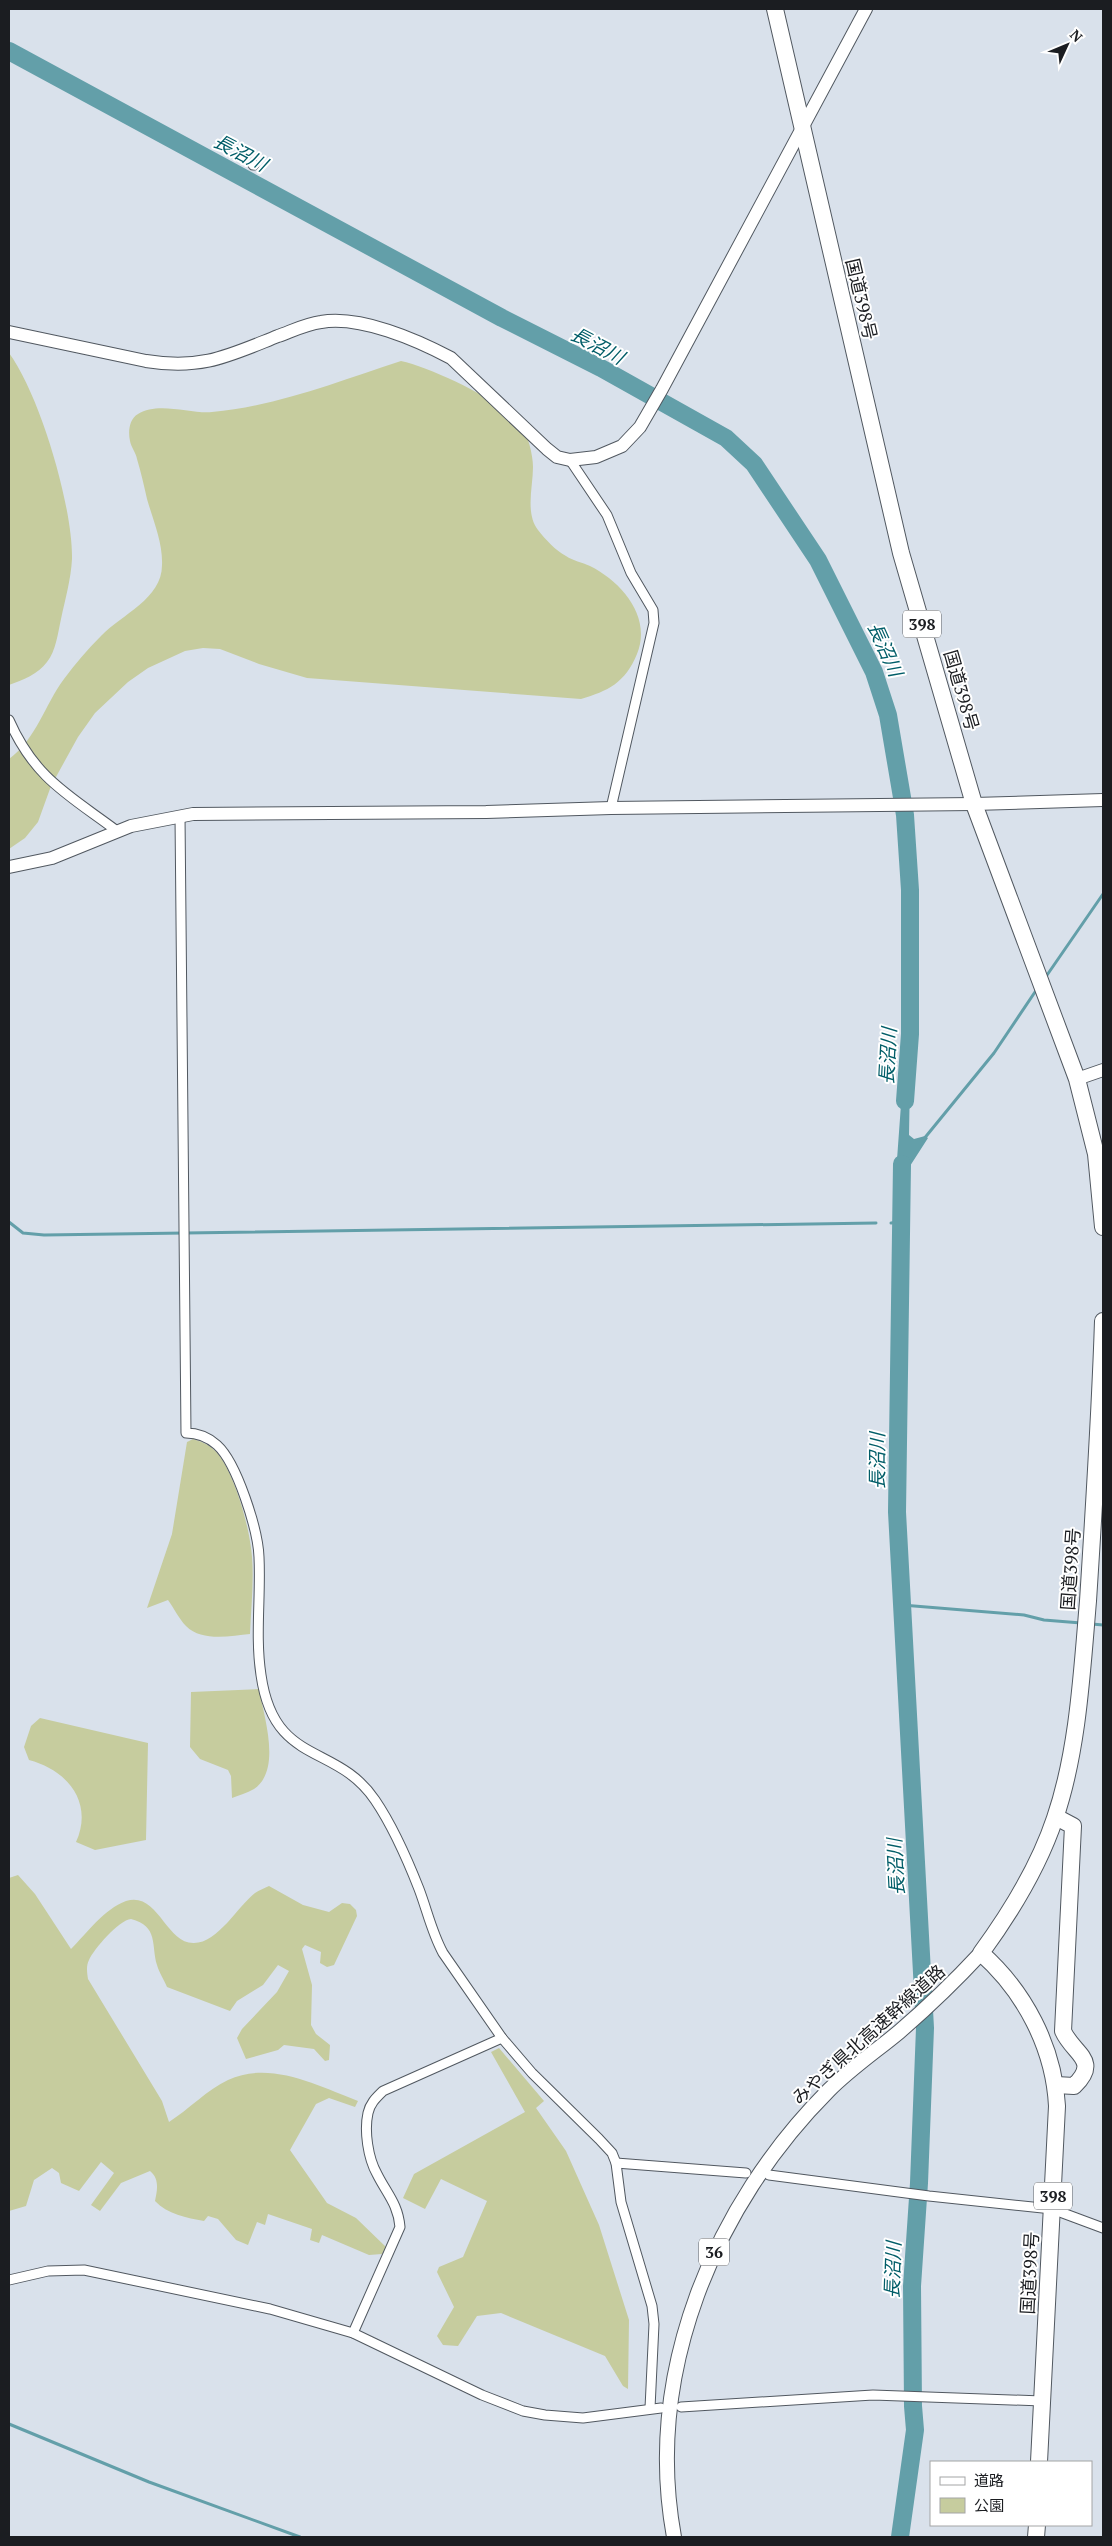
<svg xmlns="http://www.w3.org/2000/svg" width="1112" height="2546" font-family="'PT Serif','Noto Sans JP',serif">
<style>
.green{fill:#c6cc9e}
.water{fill:#639fa9}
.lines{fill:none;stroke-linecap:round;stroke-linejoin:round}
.stream{stroke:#639fa9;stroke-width:3}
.river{stroke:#639fa9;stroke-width:18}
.street-casing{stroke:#515860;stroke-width:11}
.secondary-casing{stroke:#515860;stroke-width:14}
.primary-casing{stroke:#515860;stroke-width:16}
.highway-casing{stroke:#515860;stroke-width:18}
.street{stroke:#fff;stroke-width:9}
.secondary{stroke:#fff;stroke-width:12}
.primary{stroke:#fff;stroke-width:14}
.highway{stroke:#fff;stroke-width:16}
.labels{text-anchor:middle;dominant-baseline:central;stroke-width:4;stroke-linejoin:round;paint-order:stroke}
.shield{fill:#fff;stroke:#5f6164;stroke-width:1}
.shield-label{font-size:16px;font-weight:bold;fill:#1b1d21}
.street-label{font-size:18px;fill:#1b1d21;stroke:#fff}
.water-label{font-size:19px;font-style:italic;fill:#005d68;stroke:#fff}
</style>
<rect width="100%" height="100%" fill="#d9e1eb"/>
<g class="green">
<path d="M 9,353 C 40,395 73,507 72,559 C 71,579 65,600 61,619 C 58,632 56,651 47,662 C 38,674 23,680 9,685 Z"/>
<path d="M 401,361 C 432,368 501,400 520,424 C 528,434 533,455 533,467 C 533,487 525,513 538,530 C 545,539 556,551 566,556 C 573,561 582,562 590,566 C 622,582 652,617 637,654 C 625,683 608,691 581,699 L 307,678 L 259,664 L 220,649 L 203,648 L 185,651 L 148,668 L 128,682 L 95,713 L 78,737 L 51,786 L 38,822 L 25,838 L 9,849 L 9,759 C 37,738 44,706 64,679 C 75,664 88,649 101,636 C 122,614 162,599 162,565 C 163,543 153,520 147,499 C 144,486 141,472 137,459 C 136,453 131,447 130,441 C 128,432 129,419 138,414 C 158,401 191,414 212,412 C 278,406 339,381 401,361 Z"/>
<path d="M 193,1439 C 203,1442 212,1446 219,1455 C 236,1478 250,1529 252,1557 C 254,1582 251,1609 250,1634 C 230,1636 202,1642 186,1626 C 179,1619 174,1608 168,1600 L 147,1608 L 172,1534 L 187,1442 Z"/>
<path d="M 259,1689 C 264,1717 282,1770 254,1789 C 247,1793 239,1795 232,1798 L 231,1776 L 228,1770 L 200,1759 L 190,1747 L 191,1692 Z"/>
<path d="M 40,1718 L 148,1743 L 146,1840 L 95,1850 L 76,1842 C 94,1802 67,1770 29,1760 L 24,1747 L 31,1726 Z"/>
<path d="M 18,1875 L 35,1894 L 71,1949 C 87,1933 104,1909 126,1901 C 158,1891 166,1944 194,1943 C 218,1943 238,1906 255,1893 C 259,1890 265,1888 269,1886 L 303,1905 L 329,1912 L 342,1903 L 350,1904 L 356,1910 L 357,1916 L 334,1965 L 327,1967 L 320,1963 L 321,1952 L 305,1945 L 302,1949 L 312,1985 L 311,2025 L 316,2034 L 330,2045 L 329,2060 L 325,2061 L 314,2049 L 284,2045 L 278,2050 L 246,2059 L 237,2038 L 242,2029 L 277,1992 L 289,1971 L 278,1965 L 263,1985 L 237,2001 L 230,2011 L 167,1987 C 164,1980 159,1972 157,1965 C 151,1946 159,1926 131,1919 C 119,1920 94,1949 89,1960 C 86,1966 87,1972 88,1979 L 162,2101 L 169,2122 C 188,2110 208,2089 228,2080 C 270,2060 319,2086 358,2101 L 355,2107 L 329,2098 L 316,2104 L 290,2150 L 327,2203 L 356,2218 L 386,2247 L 382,2254 L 369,2255 L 322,2235 L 319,2243 L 310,2240 L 312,2229 L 268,2214 L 265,2225 L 257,2222 L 248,2245 L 236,2240 L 218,2219 L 208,2216 L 204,2221 C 187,2218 167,2214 155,2201 C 157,2191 160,2179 150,2171 L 121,2183 L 100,2211 L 91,2205 L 114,2173 L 101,2162 L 79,2191 L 61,2183 L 59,2173 L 52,2168 L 34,2180 L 26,2206 L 9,2211 L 9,1878 Z"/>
<polygon points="499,2048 544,2101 536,2108 566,2151 599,2225 629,2320 628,2389 623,2386 605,2356 501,2313 477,2316 458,2346 443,2345 437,2336 454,2307 437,2272 439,2267 463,2257 487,2201 441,2179 425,2209 403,2198 414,2174 525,2112 491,2052"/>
</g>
<polygon class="water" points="903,1077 910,1078 909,1135 914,1139 925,1136 928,1138 910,1166 907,1188 895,1187"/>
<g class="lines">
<g class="stream">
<polyline points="1045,978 1103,894"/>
<polyline points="923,1140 994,1053 1037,989"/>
<polyline points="9,1222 23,1233 44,1235 876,1223"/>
<polyline points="891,1223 900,1222"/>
<polyline points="902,1605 1024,1615 1044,1620 1081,1623"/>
<polyline points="1092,1624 1103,1625"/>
<polyline points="9,2424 149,2482 300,2537"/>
</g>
<g class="river">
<polyline points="9,51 502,318 601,368 726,438 754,464 818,560 874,672 888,715 905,815 910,890 910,1034 905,1101"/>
<polyline points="900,2537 915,2430 913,2406 912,2286 919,2183 925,2028 897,1512 902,1164"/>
</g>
<g class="street-casing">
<g id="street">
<polyline points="253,165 254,165"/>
<polyline points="570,460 607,515 631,573 653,610 654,623 611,808"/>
<path d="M 9,720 C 35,779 69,795 117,831"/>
<path d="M 180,816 L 186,1433 C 198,1433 208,1437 217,1445 C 237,1463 258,1530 259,1557 C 261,1596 255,1636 261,1675 C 274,1767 336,1742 375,1800 C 392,1825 408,1861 419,1889 C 427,1910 432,1933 443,1953 L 502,2038 L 532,2073 L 599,2139 L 612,2153 L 616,2163 L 621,2202 L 652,2306 L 654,2324 L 650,2408"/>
<polyline points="616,2163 746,2173"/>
<polyline points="769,2175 929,2196 1052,2209 1103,2228"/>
<polyline points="9,2280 48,2271 84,2270 270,2309 353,2333 482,2395 523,2411 545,2415 583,2418 661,2408"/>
<path d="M 353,2333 L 400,2227 C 398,2204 387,2194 377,2174 C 368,2158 364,2131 368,2113 C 370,2103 377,2097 383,2091 L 502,2038"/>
<polyline points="681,2407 873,2395 1042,2401"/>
</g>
</g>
<g class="secondary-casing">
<g id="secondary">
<path d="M 9,332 L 146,361 C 202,370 228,356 278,336 C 292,331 306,324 321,322 C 360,315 417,340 451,358 L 547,449 L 557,457 L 570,460 L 596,457 L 622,446 L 640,427 L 662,389 L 866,9"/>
<polyline points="9,867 52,858 131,826 193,814 486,812 611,808 974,804 1103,800"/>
<polyline points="1077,1079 1103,1070"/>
</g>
</g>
<g class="primary-casing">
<path id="primary" d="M 674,2537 C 644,2373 714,2205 829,2090 C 851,2068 876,2051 899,2032 C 928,2007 955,1981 981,1953"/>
</g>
<g class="highway-casing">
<g id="highway">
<polyline points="775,9 901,553 974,804 1077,1079 1096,1154 1103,1227"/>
<path d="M 1056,1817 L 1073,1826 L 1063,2031 C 1073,2054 1101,2060 1074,2086 L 1056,2085"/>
<path d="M 1039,2462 L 1057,2106 C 1054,2047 1024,1991 981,1953 C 1011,1912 1039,1866 1055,1818 C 1078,1751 1082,1671 1088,1601 C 1094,1508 1100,1415 1103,1321"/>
<polyline points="1036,2537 1037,2525"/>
</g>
</g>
<use href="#street" class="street"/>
<use href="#secondary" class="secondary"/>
<use href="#primary" class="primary"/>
<use href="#highway" class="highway"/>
</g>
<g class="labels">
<g class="shield">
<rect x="903" y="610.5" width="38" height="27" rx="4"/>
<rect x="1034" y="2182.5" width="38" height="27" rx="4"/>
<rect x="699" y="2238.5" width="30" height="27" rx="4"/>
</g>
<g class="shield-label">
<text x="922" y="624">398</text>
<text x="1053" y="2196">398</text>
<text x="714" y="2252">36</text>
</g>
<g class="street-label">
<text transform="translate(862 299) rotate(77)">国道398号</text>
<text transform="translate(962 690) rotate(74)">国道398号</text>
<text transform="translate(1070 1569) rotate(-86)">国道398号</text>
<text transform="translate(868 2034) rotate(-42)">みやぎ県北高速幹線道路</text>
<text transform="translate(1029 2273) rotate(-87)">国道398号</text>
</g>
<g class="water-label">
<text transform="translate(241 152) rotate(28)">長沼川</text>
<text transform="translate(598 345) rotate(28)">長沼川</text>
<text transform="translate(886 649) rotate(66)">長沼川</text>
<text transform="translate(887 1056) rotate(-87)">長沼川</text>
<text transform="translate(876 1461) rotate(-90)">長沼川</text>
<text transform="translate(895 1867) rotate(-93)">長沼川</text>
<text transform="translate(892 2270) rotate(-88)">長沼川</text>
</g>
</g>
<rect width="1112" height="2546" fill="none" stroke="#1b1d21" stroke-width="20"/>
<rect x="930" y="2461" width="162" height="65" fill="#ffffff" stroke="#a4a5a6"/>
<rect x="940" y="2477" width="25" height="8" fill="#ffffff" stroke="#a4a5a6"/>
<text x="974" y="2486" font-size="15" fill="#1b1d21">道路</text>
<rect x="940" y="2498" width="25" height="15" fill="#c6cc9e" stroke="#a4a5a6"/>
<text x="974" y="2511" font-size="15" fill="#1b1d21">公園</text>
<g transform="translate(1067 45) rotate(46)" stroke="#ffffff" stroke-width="4" paint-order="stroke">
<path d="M0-4L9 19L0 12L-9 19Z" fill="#1b1d21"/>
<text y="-8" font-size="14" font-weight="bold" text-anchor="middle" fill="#1b1d21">N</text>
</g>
</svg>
